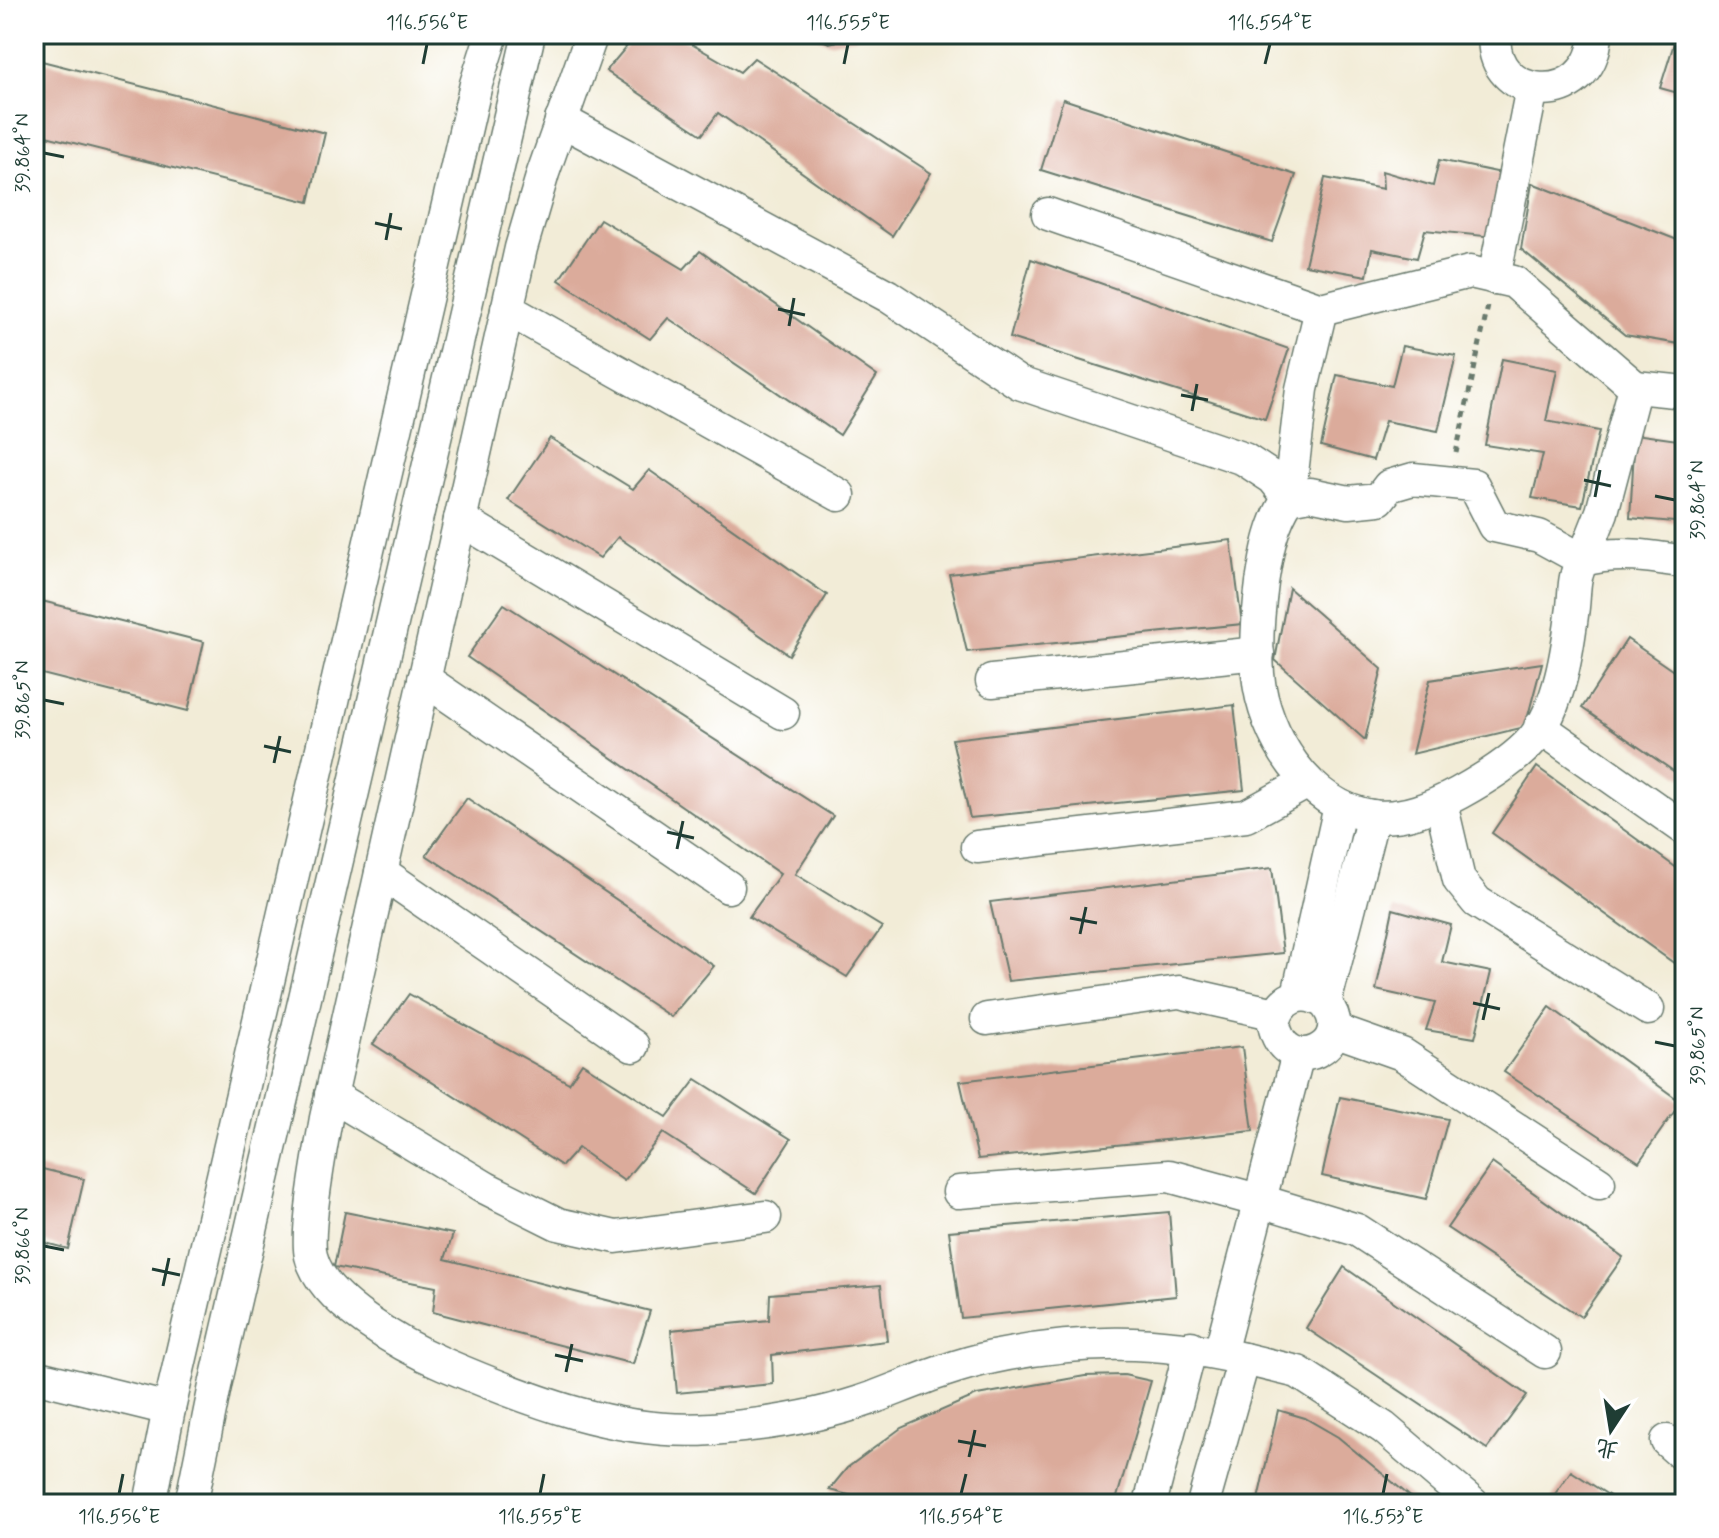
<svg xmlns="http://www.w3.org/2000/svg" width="1719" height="1538" font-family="Mynerve,'LXGW WenKai TC',sans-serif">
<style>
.building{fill:#dbab9b}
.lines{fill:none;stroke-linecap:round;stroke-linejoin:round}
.street-casing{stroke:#697a6d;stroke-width:35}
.path{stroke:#697a6d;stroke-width:5;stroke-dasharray:6 6;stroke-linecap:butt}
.street{stroke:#fff;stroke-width:32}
.ticks{fill:none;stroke:#1f3d34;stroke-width:3}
.neatline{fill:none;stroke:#1f3d34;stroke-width:3}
.ticks-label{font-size:20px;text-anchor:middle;fill:#1f3d34}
</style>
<rect width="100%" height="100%" fill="#fff"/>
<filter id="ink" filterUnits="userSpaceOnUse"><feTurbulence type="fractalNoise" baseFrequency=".0125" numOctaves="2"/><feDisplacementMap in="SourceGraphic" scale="16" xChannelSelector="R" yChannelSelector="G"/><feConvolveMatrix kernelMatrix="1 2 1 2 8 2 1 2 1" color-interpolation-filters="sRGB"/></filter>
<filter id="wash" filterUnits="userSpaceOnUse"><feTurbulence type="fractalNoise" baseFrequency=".006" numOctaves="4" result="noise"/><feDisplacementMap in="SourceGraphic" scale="32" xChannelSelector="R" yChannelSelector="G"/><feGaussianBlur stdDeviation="1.8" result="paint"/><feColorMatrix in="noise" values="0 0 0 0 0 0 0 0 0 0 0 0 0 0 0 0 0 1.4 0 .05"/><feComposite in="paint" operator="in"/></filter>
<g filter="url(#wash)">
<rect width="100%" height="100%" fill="#f2ecd7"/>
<g id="blocks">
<g class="building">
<polygon points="637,34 674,34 740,72 754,58 931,173 892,236 718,113 702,135 606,71"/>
<polygon points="809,34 868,34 868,35 829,43"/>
<polygon points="1677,34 1685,34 1685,95 1660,88"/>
<polygon points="34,59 325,133 309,202 34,133"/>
<polygon points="1063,99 1296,175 1272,242 1041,170"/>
<polygon points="1439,160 1506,174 1494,237 1425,230 1417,258 1372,249 1367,276 1305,265 1325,178 1383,189 1382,171 1433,186"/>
<polygon points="1532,183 1685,243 1685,345 1625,335 1521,249"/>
<polygon points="600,219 684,269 700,251 877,376 840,435 668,318 650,339 559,280"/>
<polygon points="1031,259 1289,349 1265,419 1010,338"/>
<polygon points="1402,346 1456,356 1438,431 1385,421 1373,460 1321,446 1337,375 1392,386"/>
<polygon points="1502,359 1557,370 1546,421 1599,431 1582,506 1532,498 1543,454 1485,445"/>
<polygon points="1635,434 1685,441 1685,523 1630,518"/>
<polygon points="550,438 633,489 649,470 827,595 789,655 618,537 600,558 508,500"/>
<polygon points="1231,540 1242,624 967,652 949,574"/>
<polygon points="1289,588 1382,669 1365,740 1275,660"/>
<polygon points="34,599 204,642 188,711 34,672"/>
<polygon points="504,604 833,816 795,874 882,927 847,977 749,917 780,874 467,657"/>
<polygon points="1627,639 1685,679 1685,779 1582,708"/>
<polygon points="1542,663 1525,727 1412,754 1430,680"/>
<polygon points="1234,705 1244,790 970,818 952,739"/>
<polygon points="1537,767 1685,874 1685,971 1492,833"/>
<polygon points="467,798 714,966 671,1017 426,855"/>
<polygon points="1272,868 1283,953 1008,981 990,902"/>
<polygon points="1393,909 1451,925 1442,962 1491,972 1475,1038 1426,1030 1435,1003 1376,990"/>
<polygon points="409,994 569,1083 582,1063 667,1117 696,1079 791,1139 756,1193 663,1133 624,1181 578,1148 562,1166 373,1044"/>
<polygon points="1550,1007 1681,1102 1639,1162 1504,1072"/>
<polygon points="1242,1047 1253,1131 978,1159 960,1081"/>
<polygon points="1340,1097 1448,1119 1426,1199 1322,1176"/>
<polygon points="1492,1163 1623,1257 1581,1317 1447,1228"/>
<polygon points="34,1167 84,1179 68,1249 34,1240"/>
<polygon points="345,1212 453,1234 445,1259 650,1311 633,1364 433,1312 436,1287 334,1267"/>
<polygon points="1169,1212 1176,1296 961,1318 949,1231"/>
<polygon points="1344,1267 1527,1395 1487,1449 1306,1328"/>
<polygon points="881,1285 887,1341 772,1355 773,1384 677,1393 671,1330 769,1320 770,1294"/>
<polygon points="1124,1375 1151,1381 1115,1504 884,1504 829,1490 847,1468 901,1428 977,1395 1085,1376"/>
<polygon points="1278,1410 1305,1418 1338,1437 1419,1504 1257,1504"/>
<polygon points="1571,1471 1622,1504 1548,1504"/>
</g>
</g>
</g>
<g filter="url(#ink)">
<use href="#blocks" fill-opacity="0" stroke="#697a6d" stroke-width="2"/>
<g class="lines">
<g class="street-casing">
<g id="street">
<path d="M 592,34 L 543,173 L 521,248 L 326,1118 C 321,1148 305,1231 311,1256 C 322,1302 404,1347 444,1364 C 528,1400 619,1436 712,1429 C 765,1425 822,1416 872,1398 C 912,1383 950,1366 993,1357 C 1080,1339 1157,1339 1244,1359 L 1203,1504"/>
<path d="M 1495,34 C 1487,101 1591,113 1596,34"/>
<polyline points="561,120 888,296 1019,383 1244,459 1273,478 1289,498"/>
<polyline points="1048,214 1321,309"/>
<polyline points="1494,278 1532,88"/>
<polyline points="507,309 839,495"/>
<polyline points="1635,387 1685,392"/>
<path d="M 1413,479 L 1473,485 L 1494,526 L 1539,536 L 1583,560 C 1573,576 1575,589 1573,607 C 1568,648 1560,707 1533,739 C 1514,761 1484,779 1459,793 C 1433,807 1403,820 1372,816 C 1309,807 1263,735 1258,674 C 1256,644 1258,613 1262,583 C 1267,552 1271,524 1289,498 L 1310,494 L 1349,502 L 1379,499 L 1389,486 Z"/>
<polyline points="1289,498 1302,389 1321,309 1470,272 1514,282 1635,387 1602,512 1583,560"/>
<polyline points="460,519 783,713"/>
<path d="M 1583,560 C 1618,551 1650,556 1685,562"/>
<polyline points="424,679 728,887"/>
<polyline points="992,681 1258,653"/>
<polyline points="1540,727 1685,829"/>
<polyline points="1441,803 1459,880 1477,902 1648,1009"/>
<polyline points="977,847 1246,816 1308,782"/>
<polyline points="381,872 633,1046"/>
<polyline points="1298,995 1340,806"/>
<path d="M 1325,1003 C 1302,987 1279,998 1274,1024 C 1285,1082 1360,1045 1325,1003 L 1373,816"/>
<polyline points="987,1019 1179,992 1276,1014"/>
<polyline points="1334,1030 1402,1054 1599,1183"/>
<polyline points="331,1095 486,1188 558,1224 616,1237 765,1217"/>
<polyline points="959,1192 1169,1176 1261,1201 1357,1230 1545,1352"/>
<polyline points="1220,1353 1298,1054"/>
<polyline points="1244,1359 1298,1372 1384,1428 1473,1504"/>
<polyline points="34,1376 169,1409"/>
<polyline points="1667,1441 1685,1457"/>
<polyline points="150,1504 169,1409 476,84 492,34"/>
<polyline points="191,1504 216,1381 529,34"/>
<polyline points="1150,1504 1191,1347"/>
</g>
</g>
<polyline class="path" points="1456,453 1488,306"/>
<use href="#street" class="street"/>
</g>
</g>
<path class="ticks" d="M 423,64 L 427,44M 844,64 L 848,44M 1265,64 L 1270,44M 44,153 L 64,157M 375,223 L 402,229M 386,240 L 391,213M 778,309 L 805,315M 789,326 L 794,298M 1181,395 L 1208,400M 1192,411 L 1197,384M 1584,480 L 1611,486M 1655,496 L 1675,500M 1595,497 L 1600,470M 44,700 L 64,704M 264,746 L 291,752M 274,763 L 280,736M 667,832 L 694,838M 677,849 L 683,821M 1070,918 L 1097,923M 1080,934 L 1086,907M 1473,1003 L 1500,1009M 1483,1020 L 1489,993M 1655,1042 L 1675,1046M 44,1246 L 64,1250M 152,1269 L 180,1275M 163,1286 L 169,1258M 555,1355 L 583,1361M 566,1372 L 572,1344M 958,1441 L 986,1446M 969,1457 L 975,1430M 119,1494 L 123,1474M 540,1494 L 544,1474M 961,1494 L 966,1474M 1383,1494 L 1387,1474"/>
<rect width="1719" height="1538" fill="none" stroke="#fff" stroke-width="88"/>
<g transform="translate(1611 1430) rotate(192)" stroke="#ffffff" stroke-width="6" paint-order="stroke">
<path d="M0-6L14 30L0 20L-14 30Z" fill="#1f3d34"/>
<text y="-12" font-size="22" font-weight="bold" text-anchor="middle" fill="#1f3d34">北</text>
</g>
<rect x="44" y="44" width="1631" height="1450" class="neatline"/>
<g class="ticks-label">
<text x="427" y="29">116.556°E</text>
<text x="848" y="29">116.555°E</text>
<text x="1270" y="29">116.554°E</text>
<text transform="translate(22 153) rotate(-90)" y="7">39.864°N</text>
<text transform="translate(1697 500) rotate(-90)" y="7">39.864°N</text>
<text transform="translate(22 700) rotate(-90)" y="7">39.865°N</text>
<text transform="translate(1697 1046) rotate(-90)" y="7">39.865°N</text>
<text transform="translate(22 1246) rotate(-90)" y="7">39.866°N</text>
<text x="119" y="1523">116.556°E</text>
<text x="540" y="1523">116.555°E</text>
<text x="961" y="1523">116.554°E</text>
<text x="1383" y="1523">116.553°E</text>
</g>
</svg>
